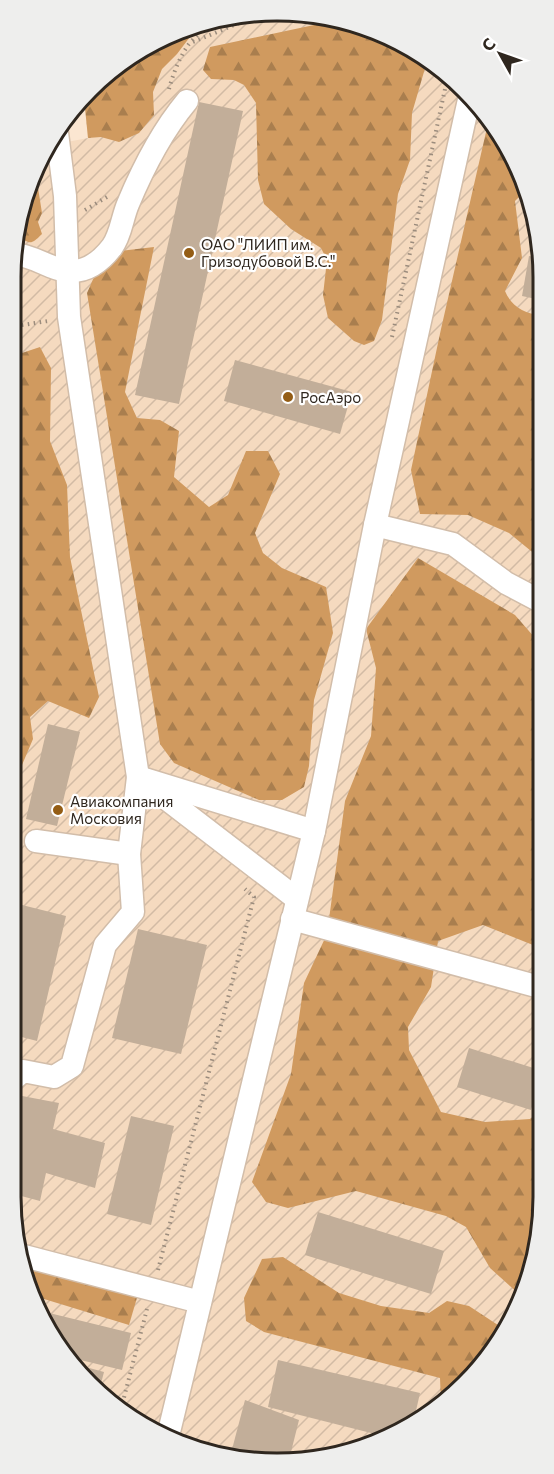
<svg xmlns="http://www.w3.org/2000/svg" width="554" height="1474" font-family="Commissioner,sans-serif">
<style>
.industrial{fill:url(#industrial-furrows)}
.forest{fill:url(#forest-firs)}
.building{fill:#c2ae99}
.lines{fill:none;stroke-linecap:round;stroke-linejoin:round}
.minor-casing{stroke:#d2bda9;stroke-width:25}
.path{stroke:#9b8c7d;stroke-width:4;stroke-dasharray:1.5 4.5;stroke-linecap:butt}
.minor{stroke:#fff;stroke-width:22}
.poi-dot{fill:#945d15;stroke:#fff;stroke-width:2}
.labels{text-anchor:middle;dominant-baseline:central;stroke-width:4.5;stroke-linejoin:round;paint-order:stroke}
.poi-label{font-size:15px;fill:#2f271f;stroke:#fff;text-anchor:start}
.rim{fill:none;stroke:#2f271f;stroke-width:3}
</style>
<defs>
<pattern id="industrial-furrows" width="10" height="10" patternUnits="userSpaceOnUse" patternTransform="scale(1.5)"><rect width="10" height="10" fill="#f5dabf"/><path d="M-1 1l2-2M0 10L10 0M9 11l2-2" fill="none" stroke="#d2bba4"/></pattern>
<pattern id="forest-firs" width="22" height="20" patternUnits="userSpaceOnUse" patternTransform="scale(1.5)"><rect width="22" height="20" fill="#d09a5f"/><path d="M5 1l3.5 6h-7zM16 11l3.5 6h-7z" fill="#a97e4e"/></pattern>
</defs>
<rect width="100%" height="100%" fill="#fbe6d1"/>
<polygon class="industrial" points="243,13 346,20 425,55 478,102 523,175 541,242 543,1197 534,1266 489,1359 425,1419 329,1458 242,1461 144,1428 76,1372 25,1283 10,1197 10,277 20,208 51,145 88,138 84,98 144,46"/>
<g class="forest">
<polygon points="331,19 346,20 428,58 412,113 410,160 398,194 382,320 374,341 364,345 354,341 328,318 323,295 327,260 321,248 291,229 264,204 258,180 256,103 244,85 234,80 211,79 203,70 210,47 314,25"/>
<polygon points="196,29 177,54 162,69 153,92 154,115 139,133 119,142 101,137 88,138 84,98 144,46"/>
<path d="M 489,119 L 523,175 L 528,192 L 523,193 L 515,201 L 522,258 L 505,291 C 511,306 525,314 541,315 L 542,560 L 509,533 L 468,515 L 420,514 L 411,470 L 441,329 Z"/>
<path d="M 36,175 L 42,213 L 38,222 L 42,234 C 29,247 31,242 16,237 L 20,208 Z"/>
<polygon points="154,247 125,392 137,418 160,420 179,431 174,477 209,507 228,495 246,451 268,451 280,474 255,533 263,553 282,568 326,587 333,633 314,700 309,766 304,787 282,800 259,800 174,763 160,744 87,293 98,268 120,251"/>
<polygon points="40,347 51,368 50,441 67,485 70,557 99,697 89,718 48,701 30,717 33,739 11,791 11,367 19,354"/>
<polygon points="418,558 515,615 542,646 543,949 483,925 438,941 431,987 408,1027 409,1050 441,1112 485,1122 530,1119 543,1109 543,1197 534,1266 520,1295 490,1268 466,1227 446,1216 356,1191 288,1208 266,1202 252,1182 291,1074 304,983 327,934 345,801 371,736 376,668 366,629"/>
<polygon points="283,1257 339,1293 381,1306 429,1313 447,1301 469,1306 504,1329 489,1359 441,1403 440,1378 264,1332 246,1321 244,1298 262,1259"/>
<polygon points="21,1260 139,1291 129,1325 31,1295 25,1283"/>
</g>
<g class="building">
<polygon points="199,102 243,111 179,404 135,395"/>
<polygon points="529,256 541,258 541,300 522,296"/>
<polygon points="235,360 352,392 340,434 224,401"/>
<polygon points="48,724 80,732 57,826 26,819"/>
<polygon points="10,902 66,916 37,1041 10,1034"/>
<polygon points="138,929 207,945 181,1054 112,1038"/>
<polygon points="469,1048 543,1071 531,1110 457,1087"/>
<polygon points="17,1095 59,1103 53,1129 105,1143 95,1188 46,1173 40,1201 10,1193 10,1123"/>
<polygon points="131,1116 174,1126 151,1225 107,1214"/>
<polygon points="318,1212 444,1251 431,1294 305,1255"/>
<polygon points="41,1311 131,1333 122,1370 68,1357"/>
<polygon points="278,1360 420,1393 413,1424 383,1436 268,1407"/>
<polygon points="71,1363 104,1372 99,1391 76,1372"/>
<polygon points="245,1400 299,1420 289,1460 242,1461 230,1457"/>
</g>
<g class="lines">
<g class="minor-casing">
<g id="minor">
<polyline points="57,133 65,196 69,317 138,777 297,899"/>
<path d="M 14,254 C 33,255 53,271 70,271 C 88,272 102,260 112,247 C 121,235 122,218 128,204 C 143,168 162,131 187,101"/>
<polyline points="375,525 453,544 506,583 542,602"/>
<polyline points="36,841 129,854"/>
<polyline points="292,919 543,988"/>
<polyline points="10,1082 23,1071 54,1077 72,1066 105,945 133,912 129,854 138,777 314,831"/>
<polyline points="20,1255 200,1302"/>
<polyline points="168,1436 314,831 375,525 470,95"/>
</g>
</g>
<g class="path">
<polyline points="193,42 239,23 278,15"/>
<path d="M 169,89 C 173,74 180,56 189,44 C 195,37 201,33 205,25"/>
<polyline points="85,210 107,197"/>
<polyline points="10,327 48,321"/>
<polyline points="392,337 448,75"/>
<polyline points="158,1270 254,897 245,889"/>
<polyline points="121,1409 147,1309"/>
</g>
<use href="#minor" class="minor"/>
</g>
<g class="poi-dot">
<circle cx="189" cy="253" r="6"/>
<circle cx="288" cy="397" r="6"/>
<circle cx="58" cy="810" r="6"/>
</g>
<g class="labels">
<g class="poi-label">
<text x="201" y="244">ОАО "ЛИИП им.<tspan x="201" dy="17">Гризодубовой В.С."</tspan></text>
<text x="300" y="397">РосАэро</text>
<text x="70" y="801">Авиакомпания<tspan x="70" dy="17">Московия</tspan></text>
</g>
</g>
<path d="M0 0H554V1474H0ZM277 21H277A256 256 0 0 1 533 277V1197A256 256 0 0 1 277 1453H277A256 256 0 0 1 21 1197V277A256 256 0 0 1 277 21Z" fill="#eeeeed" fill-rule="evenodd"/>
<path class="rim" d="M277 21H277A256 256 0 0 1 533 277V1197A256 256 0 0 1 277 1453H277A256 256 0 0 1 21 1197V277A256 256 0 0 1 277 21Z"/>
<g transform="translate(500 54) rotate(310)" stroke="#ffffff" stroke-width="4.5" paint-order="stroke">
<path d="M0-4.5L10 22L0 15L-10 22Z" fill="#2f271f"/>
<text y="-9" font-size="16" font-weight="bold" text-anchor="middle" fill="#2f271f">С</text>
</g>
</svg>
